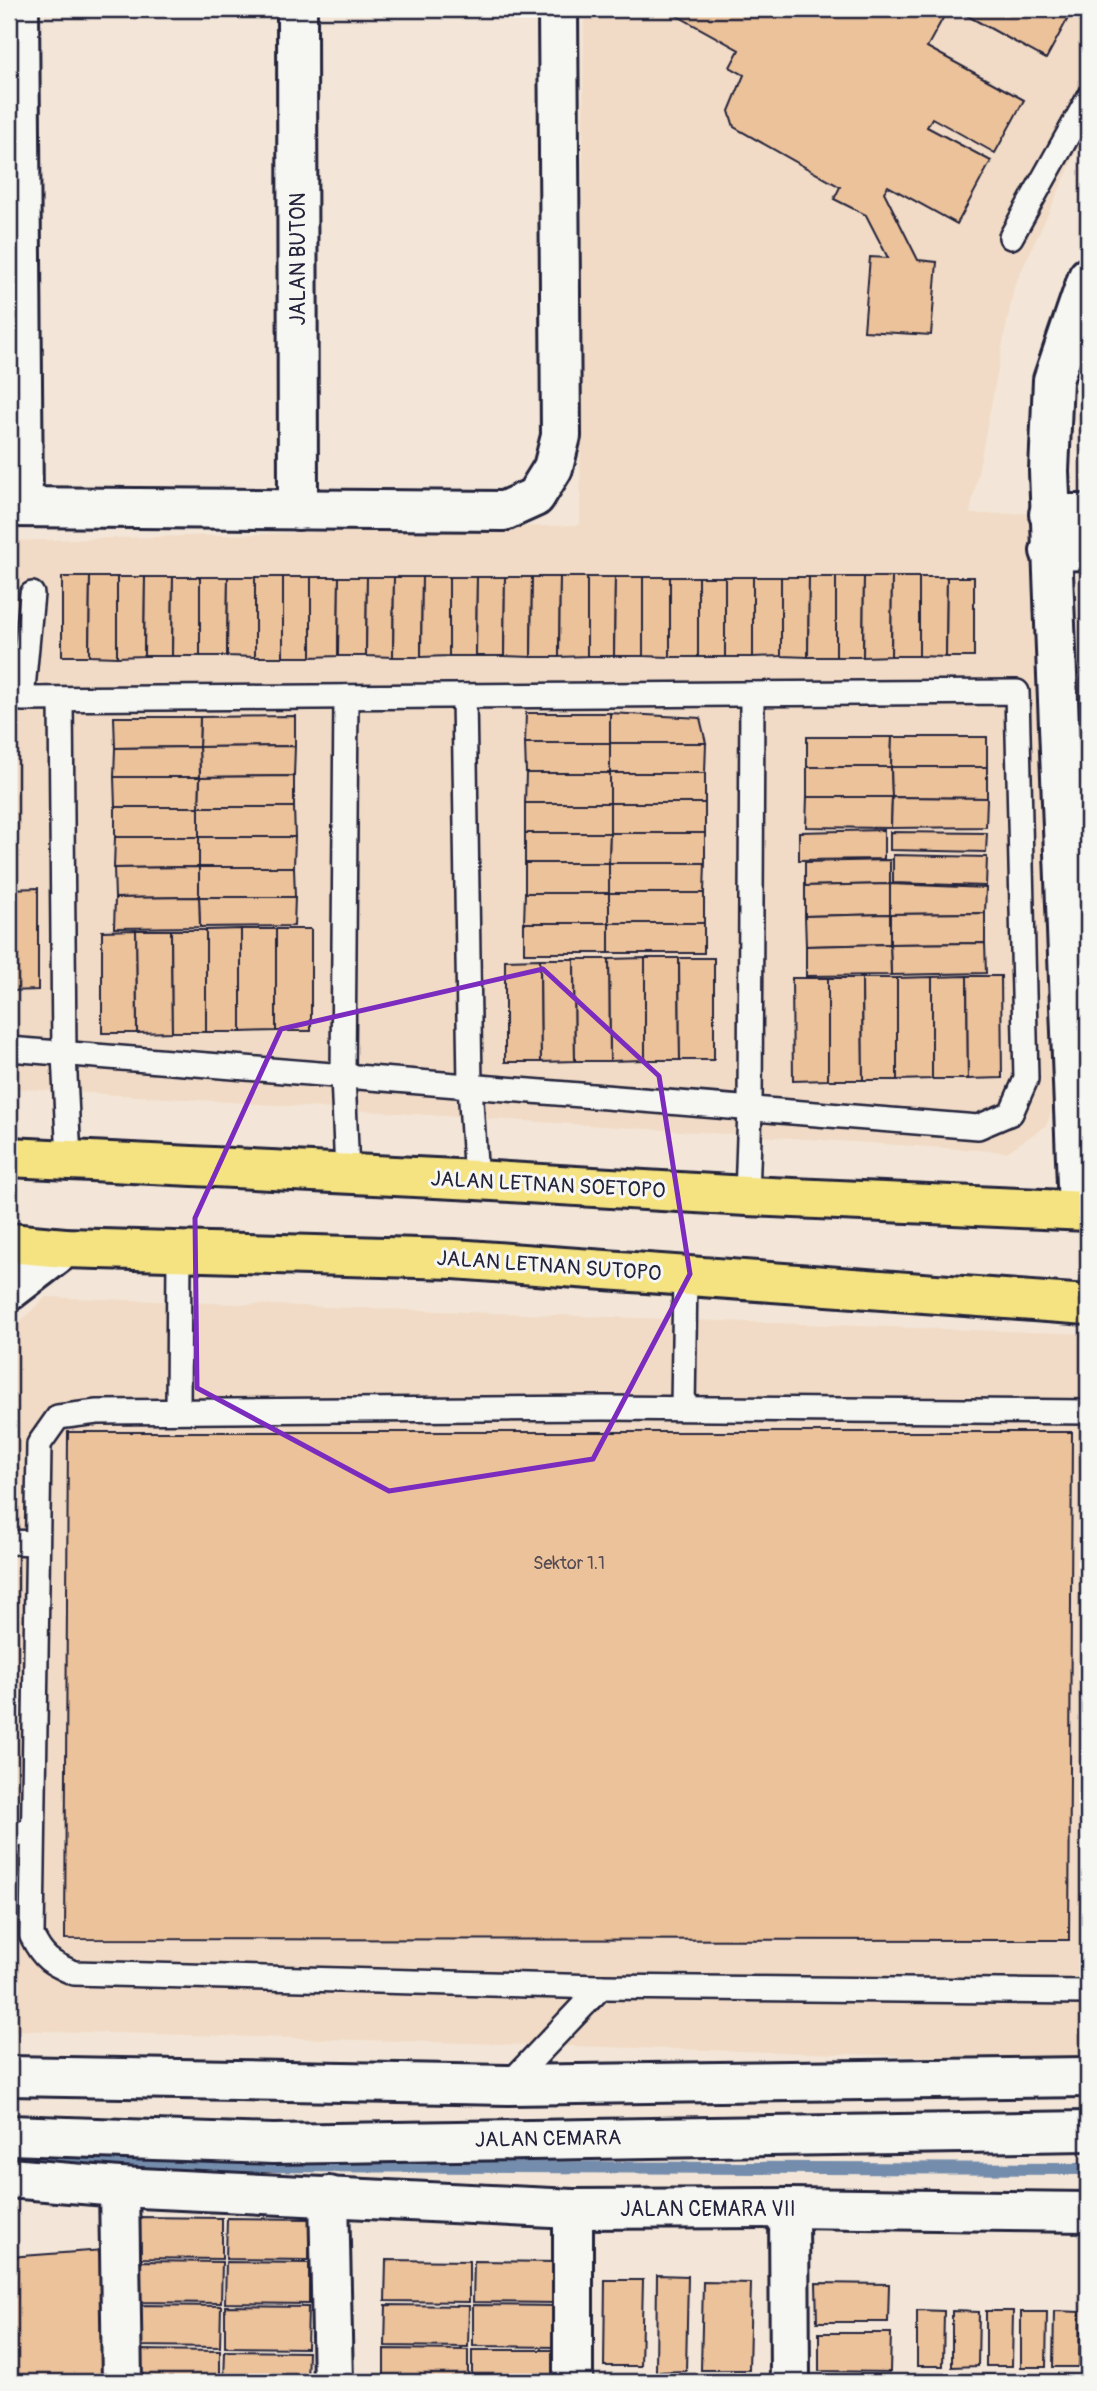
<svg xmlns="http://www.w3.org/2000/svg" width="1097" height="2391" font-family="Pangolin,sans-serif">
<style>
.built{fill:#f1dbc6}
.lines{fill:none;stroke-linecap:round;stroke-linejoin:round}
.stream{stroke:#758dac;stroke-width:12}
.building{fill:#ecc29b;stroke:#22223b;stroke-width:2}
.service-casing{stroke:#22223b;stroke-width:28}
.minor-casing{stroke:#22223b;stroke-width:44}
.secondary-casing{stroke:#22223b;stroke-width:44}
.primary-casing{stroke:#22223b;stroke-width:44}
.service{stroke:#f6f6f2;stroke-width:23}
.minor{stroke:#f6f6f2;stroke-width:38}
.secondary{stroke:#f6f6f2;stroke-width:38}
.primary{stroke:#f5e382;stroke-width:38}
.marked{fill:none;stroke:#7b2cbf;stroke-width:5;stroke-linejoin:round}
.labels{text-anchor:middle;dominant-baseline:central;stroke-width:6;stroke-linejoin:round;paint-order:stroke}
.number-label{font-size:18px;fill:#544a53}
.street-label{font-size:21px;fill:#22223b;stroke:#f6f6f2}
</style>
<rect width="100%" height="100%" fill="#f3e6d8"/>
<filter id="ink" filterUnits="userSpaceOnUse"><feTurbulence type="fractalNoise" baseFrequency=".0143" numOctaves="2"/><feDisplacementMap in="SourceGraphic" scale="14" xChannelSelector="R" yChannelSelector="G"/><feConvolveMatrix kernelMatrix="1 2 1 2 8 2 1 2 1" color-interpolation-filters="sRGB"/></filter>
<g filter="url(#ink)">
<g class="built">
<polygon points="584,9 1088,9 1088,128 1014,287 970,514 1035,513 1062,1084 1046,1126 1007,1152 9,1088 9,541 580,525"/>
<polygon points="46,1297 1088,1334 1088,2061 9,2030 9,1332"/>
</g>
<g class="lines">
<polyline class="stream" points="9,2155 238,2166 1088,2169"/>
</g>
<g class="building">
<polygon points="665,9 794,9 808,16 812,9 948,9 927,47 1024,100 995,153 932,118 927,127 991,161 957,224 888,186 884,192 918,260 937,262 931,335 864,331 870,257 888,258 866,215 834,199 840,187 734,127 729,111 744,75 730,67 739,50"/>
<polygon points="955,9 1073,9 1046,59"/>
<polygon points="62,577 90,577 89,656 62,656"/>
<polygon points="90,577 117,577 117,657 89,656"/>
<polygon points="117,577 145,577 144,656 117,657"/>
<polygon points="145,577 173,577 172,656 144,656"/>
<polygon points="173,577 200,577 200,656 172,656"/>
<polygon points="200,577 228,577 227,656 200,656"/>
<polygon points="228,577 255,577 255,657 227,656"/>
<rect x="255" y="577" width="28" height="80"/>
<rect x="283" y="577" width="28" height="80"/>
<polygon points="311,577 339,577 338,656 311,657"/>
<polygon points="339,577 367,577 366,656 338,656"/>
<polygon points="367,577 394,577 393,657 366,656"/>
<polygon points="394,577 422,577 421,657 393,657"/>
<polygon points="422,577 449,577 449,656 421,657"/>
<polygon points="449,577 477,577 476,656 449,656"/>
<polygon points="477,577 505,577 504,656 476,656"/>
<polygon points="505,577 532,577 531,657 504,656"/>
<polygon points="532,577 560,577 559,657 531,657"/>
<polygon points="560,577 587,577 587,656 559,657"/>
<polygon points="587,577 615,577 614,656 587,656"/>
<polygon points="615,577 643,577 643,656 614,656"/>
<polygon points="643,577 670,577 670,657 643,656"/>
<rect x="670" y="577" width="28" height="80"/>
<rect x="698" y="577" width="27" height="80"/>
<rect x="725" y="577" width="28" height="80"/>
<polygon points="753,577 781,577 781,656 753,657"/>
<polygon points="781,577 809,577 808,657 781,656"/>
<polygon points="809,577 836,577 836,657 808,657"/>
<polygon points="836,577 864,577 863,657 836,657"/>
<polygon points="864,577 892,577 891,656 863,657"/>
<polygon points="892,577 919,577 919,656 891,656"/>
<polygon points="919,577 947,577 946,657 919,656"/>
<polygon points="947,577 974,577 974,657 946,657"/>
<polygon points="526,713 610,713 610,743 525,743"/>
<polygon points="610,713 700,718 706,743 610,743"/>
<polygon points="295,716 295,746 199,747 200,717"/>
<polygon points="114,717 200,717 199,747 115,748"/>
<polygon points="807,737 892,737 891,767 807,767"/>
<polygon points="892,737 987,737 987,767 891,767"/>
<polygon points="525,743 610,743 610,773 526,773"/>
<polygon points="610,743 706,743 705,773 610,773"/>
<polygon points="295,746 294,776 200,777 199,747"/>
<polygon points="199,747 200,777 114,777 115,748"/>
<polygon points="807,767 891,767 892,797 807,797"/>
<polygon points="891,767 987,767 987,798 892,797"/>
<polygon points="526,773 610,773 610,803 525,803"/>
<rect x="610" y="773" width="95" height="30"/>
<polygon points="294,776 294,807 199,807 200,777"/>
<polygon points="114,777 200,777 199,807 115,807"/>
<polygon points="807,797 892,797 891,828 806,827"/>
<polygon points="892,797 987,798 986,827 891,828"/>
<rect x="525" y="803" width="85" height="30"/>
<rect x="610" y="803" width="95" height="30"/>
<rect x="115" y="807" width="84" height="30"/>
<polygon points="199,807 294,807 295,837 199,837"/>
<polygon points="884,830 884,859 799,860 799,832"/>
<polygon points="890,832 987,833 986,852 890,850"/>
<polygon points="525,833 610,833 609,863 525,863"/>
<polygon points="610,833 705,833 705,863 609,863"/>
<polygon points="115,837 199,837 199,867 114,868"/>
<polygon points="199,837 295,837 294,867 199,867"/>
<polygon points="893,855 987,857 986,886 893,883"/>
<polygon points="890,860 890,884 805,886 805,862"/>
<rect x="525" y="863" width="84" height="30"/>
<polygon points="609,863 705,863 704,893 609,893"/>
<polygon points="199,867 294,867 295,897 199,897"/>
<polygon points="199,867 199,897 115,898 114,868"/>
<polygon points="890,884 986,888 985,913 890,914"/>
<polygon points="890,884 890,914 805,916 805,886"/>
<polygon points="38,888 38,990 9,991 9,889"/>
<polygon points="525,893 609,893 609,923 524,923"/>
<rect x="609" y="893" width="95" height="30"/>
<polygon points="199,897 295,897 294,926 200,927"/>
<polygon points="199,897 200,927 114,928 115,898"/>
<polygon points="985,913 985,943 890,944 890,914"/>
<polygon points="890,914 890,944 806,946 805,916"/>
<rect x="524" y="923" width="85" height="30"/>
<rect x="609" y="923" width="95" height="30"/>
<polygon points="241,929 276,929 276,1031 241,1032"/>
<polygon points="241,929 241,1032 206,1032 206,930"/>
<rect x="276" y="929" width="35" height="102"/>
<polygon points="136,930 171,930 172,1032 137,1033"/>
<polygon points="136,930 137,1033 102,1033 102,931"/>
<polygon points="171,930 206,930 206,1032 172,1032"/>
<polygon points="985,943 986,973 891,975 890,944"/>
<polygon points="890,944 891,975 806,976 806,946"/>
<polygon points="645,958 645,1060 610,1061 609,959"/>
<polygon points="645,958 679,958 680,1060 645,1060"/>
<polygon points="679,958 714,958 714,1060 680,1060"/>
<polygon points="540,959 541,1062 505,1062 505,960"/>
<polygon points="540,959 574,959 575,1061 541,1062"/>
<polygon points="574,959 609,959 610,1061 575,1061"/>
<polygon points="967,976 968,1079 932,1079 932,977"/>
<polygon points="967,976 1001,976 1002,1078 968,1079"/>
<polygon points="932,977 932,1079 897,1080 897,978"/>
<polygon points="792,978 828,978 828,1080 793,1081"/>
<polygon points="828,978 862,978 863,1080 828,1080"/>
<polygon points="862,978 897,978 897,1080 863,1080"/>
<polygon points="68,1432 1072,1432 1069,1940 65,1939"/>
<polygon points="139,2217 222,2218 222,2259 138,2258"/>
<polygon points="227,2218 310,2219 309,2260 226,2259"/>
<polygon points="103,2250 104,2382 9,2382 9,2257"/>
<polygon points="386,2260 469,2261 469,2302 385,2301"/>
<polygon points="138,2261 222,2262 221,2303 137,2302"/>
<polygon points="474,2261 557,2262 556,2303 473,2302"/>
<polygon points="226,2262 309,2263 309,2304 225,2303"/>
<polygon points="657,2275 688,2276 686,2371 656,2372"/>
<polygon points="605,2280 643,2280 641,2366 604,2366"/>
<polygon points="703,2282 751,2283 749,2370 701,2370"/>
<polygon points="816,2283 889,2284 888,2322 817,2322"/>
<polygon points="137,2305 221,2306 220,2347 137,2346"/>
<polygon points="386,2305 469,2306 468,2347 385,2346"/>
<polygon points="473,2305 556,2306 556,2347 473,2346"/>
<polygon points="225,2306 308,2307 307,2348 225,2347"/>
<polygon points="917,2310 944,2311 943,2366 917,2366"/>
<polygon points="952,2311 979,2312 978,2366 952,2367"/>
<polygon points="986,2311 1013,2311 1012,2366 986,2366"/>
<polygon points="1054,2311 1080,2312 1079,2367 1053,2367"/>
<polygon points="1021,2312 1047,2312 1046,2367 1021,2367"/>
<polygon points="819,2333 891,2333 890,2372 819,2371"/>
<polygon points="384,2349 468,2350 468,2382 384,2382"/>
<polygon points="137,2350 220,2351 220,2382 137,2382"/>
<rect x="472" y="2350" width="83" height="32"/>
<polygon points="225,2351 308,2352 307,2382 224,2382"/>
<polygon points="917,2374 943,2375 943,2382 917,2382"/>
<rect x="951" y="2375" width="26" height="7"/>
<rect x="986" y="2375" width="26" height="7"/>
<polygon points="1019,2375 1046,2376 1046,2382 1019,2382"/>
<polygon points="1053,2375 1080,2376 1079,2382 1053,2382"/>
</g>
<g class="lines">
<g class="service-casing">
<g id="service">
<polyline points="1011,237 1088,99"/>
<polyline points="464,696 470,1086 476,1180"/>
<polyline points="346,697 343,1075 347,1174"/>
<polyline points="61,700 64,1054 69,1160"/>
<polyline points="9,1049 978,1127 1011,1113 1026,1079 1017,692 22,699 32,594"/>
<polyline points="747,1196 750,1108 752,694"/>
<polyline points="683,1408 685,1275"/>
<polyline points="178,1411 179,1251"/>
<path d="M 1088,1412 L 604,1408 L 97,1412 L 58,1417 L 39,1444 L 32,1936 C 43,1959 51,1963 74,1973 L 601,1987 L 1088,1992"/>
<polyline points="9,1542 37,1543"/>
<polyline points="9,1838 33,1829"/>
<polyline points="508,2085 601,1987"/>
</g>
</g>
<g class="minor-casing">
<g id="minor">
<polyline points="19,9 23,507"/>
<polyline points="297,9 298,510"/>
<polyline points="9,507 504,511 535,497 553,468 561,436 558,9"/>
<polyline points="1049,514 1088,514"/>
<polyline points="1050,551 1088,550"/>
<polyline points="1078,1210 1049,471 1053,380 1088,277"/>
<polyline points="9,2076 508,2085 1088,2077"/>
<polyline points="9,2135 273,2144 1088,2131"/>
<polyline points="9,2178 119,2187 573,2209 789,2208 1088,2212"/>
<polyline points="119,2187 122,2382"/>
<polyline points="329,2196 333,2382"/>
<polyline points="789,2208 790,2382"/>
<polyline points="573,2209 573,2382"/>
</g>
</g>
<g class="secondary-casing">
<polyline id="secondary" points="9,1291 65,1248"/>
</g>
<g class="primary-casing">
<g id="primary">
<polyline points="9,1157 476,1180 747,1196 1088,1211"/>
<polyline points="9,1243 65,1248 454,1259 1088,1305"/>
</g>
</g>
<use href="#service" class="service"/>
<use href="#minor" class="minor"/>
<use href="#secondary" class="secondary"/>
<use href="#primary" class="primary"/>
</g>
</g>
<path class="marked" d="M 543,969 L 659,1076 L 690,1274 L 593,1459 L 389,1491 L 197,1388 L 195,1218 L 281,1029 Z"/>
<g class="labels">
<g class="number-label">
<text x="569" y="1563">Sektor 1.1</text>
</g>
<g class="street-label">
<text transform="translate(298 259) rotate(-90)">JALAN BUTON</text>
<text transform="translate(548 1185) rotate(3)">JALAN LETNAN SOETOPO</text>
<text transform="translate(549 1266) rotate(4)">JALAN LETNAN SUTOPO</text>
<text transform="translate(548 2139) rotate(-1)">JALAN CEMARA</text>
<text x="708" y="2209">JALAN CEMARA VII</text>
</g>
</g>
<rect width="1097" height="2391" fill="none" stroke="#f6f6f2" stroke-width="35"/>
<rect x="18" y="18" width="1062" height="2356" fill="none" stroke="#22223b" stroke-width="2.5" filter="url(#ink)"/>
</svg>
